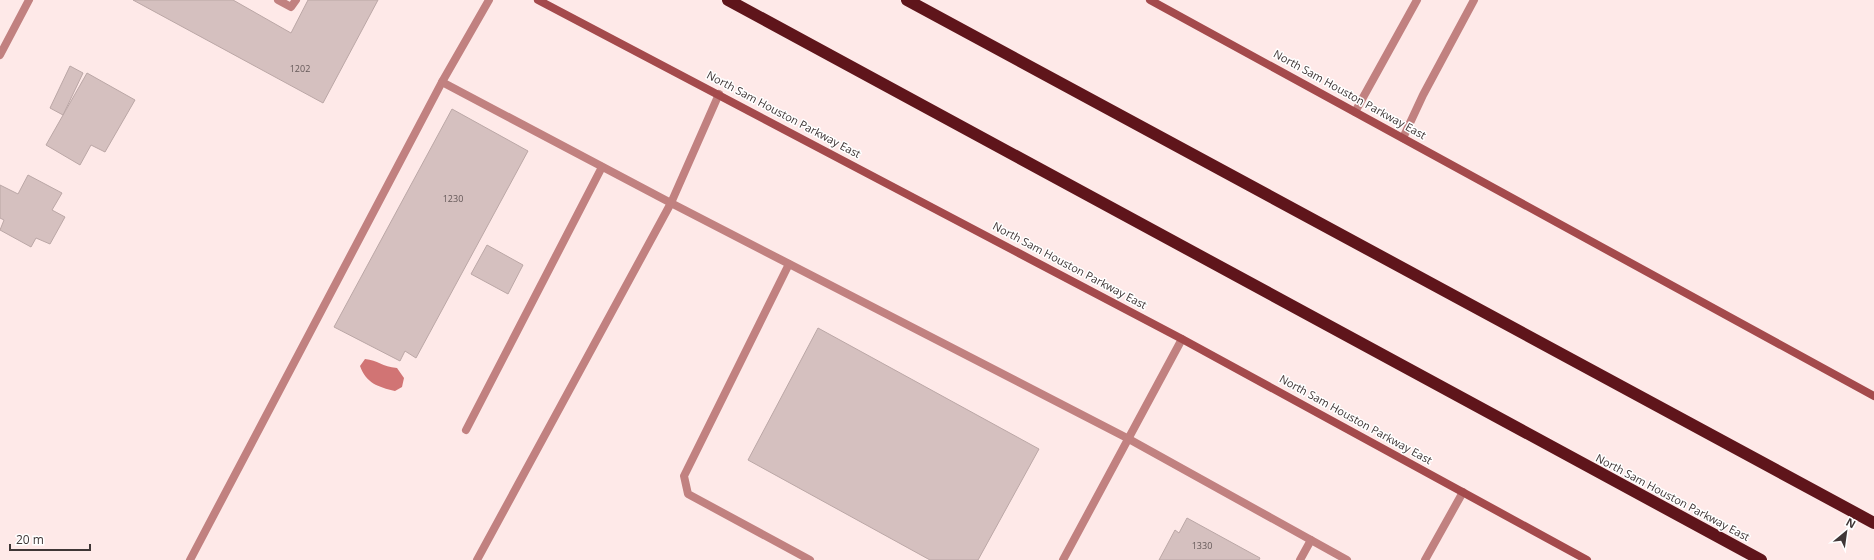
<svg xmlns="http://www.w3.org/2000/svg" width="1874" height="560" font-family="'Open Sans',sans-serif">
<style>
.water{fill:#d17474}
.building{fill:#d5c0bf;stroke:#bba7a6}
.lines{fill:none;stroke-linecap:round;stroke-linejoin:round}
.lane{stroke:#c18180;stroke-width:8}
.street{stroke:#c18180;stroke-width:8}
.secondary{stroke:#a44a4c;stroke-width:8}
.highway{stroke:#5f151b;stroke-width:12}
.labels{text-anchor:middle;dominant-baseline:central;stroke-width:3;stroke-linejoin:round;paint-order:stroke}
.number-label{font-size:9px;fill:#645858}
.street-label{font-size:11px;fill:#3f3636;stroke:#fff}
</style>
<rect width="100%" height="100%" fill="#fee9e8"/>
<path class="water" d="M 365,359 C 378,360 382,367 397,368 L 404,378 L 402,387 L 395,391 C 378,387 366,383 360,366 Z"/>
<g class="building">
<polygon points="133,0 233,0 291,33 308,0 378,0 323,103"/>
<polygon points="70,66 83,73 63,115 50,108"/>
<polygon points="87,73 135,100 105,152 91,145 80,165 46,145"/>
<polygon points="452,109 528,151 416,358 405,351 400,361 334,327"/>
<polygon points="28,175 62,193 52,210 65,217 50,244 36,238 31,247 0,230 4,220 0,218 0,185 18,194"/>
<polygon points="487,245 523,265 508,294 471,274"/>
<polygon points="818,328 1039,449 978,560 930,560 748,460"/>
<polygon points="1187,518 1260,558 1259,560 1159,560 1175,530 1179,533"/>
</g>
<g class="lines">
<g class="lane">
<polyline points="278,0 291,7 296,0"/>
<polyline points="442,82 671,203 1127,438 1347,560"/>
<polyline points="789,264 684,476 688,494 810,560"/>
<polyline points="466,430 602,167"/>
<polyline points="190,560 442,82 489,0"/>
<polyline points="477,560 671,203 719,94"/>
<polyline points="1063,560 1182,339"/>
<polyline points="1300,560 1311,540"/>
<polyline points="1425,560 1463,492"/>
</g>
<g class="street">
<polyline points="0,55 29,0"/>
<polyline points="1355,112 1417,0"/>
<polyline points="1403,138 1423,95 1474,0"/>
</g>
<g class="secondary">
<polyline points="538,0 1182,339 1587,560"/>
<polyline points="1150,0 1874,396"/>
</g>
<g class="highway">
<polyline points="728,0 1761,560"/>
<polyline points="907,0 1874,523"/>
</g>
</g>
<g class="labels">
<g class="number-label">
<text x="300" y="68">1202</text>
<text x="453" y="198">1230</text>
<text x="1202" y="545">1330</text>
</g>
<g class="street-label">
<text transform="translate(1350 94) rotate(29)">North Sam Houston Parkway East</text>
<text transform="translate(784 114) rotate(28)">North Sam Houston Parkway East</text>
<text transform="translate(1070 265) rotate(28)">North Sam Houston Parkway East</text>
<text transform="translate(1356 419) rotate(29)">North Sam Houston Parkway East</text>
<text transform="translate(1673 497) rotate(28)">North Sam Houston Parkway East</text>
</g>
</g>
<g transform="translate(1846 532) rotate(29)" stroke="#ffffff" stroke-width="3" paint-order="stroke">
<path d="M0-3L7 15L0 10L-7 15Z" fill="#3f3636"/>
<text y="-6" font-size="11" font-weight="bold" text-anchor="middle" fill="#3f3636">N</text>
</g>
<path d="M10 544v6h80v-6" fill="none" stroke="#3f3636" stroke-width="2"/>
<text x="16" y="544" font-size="12" fill="#3f3636" stroke="#ffffff" stroke-width="3" paint-order="stroke">20 m</text>
</svg>
